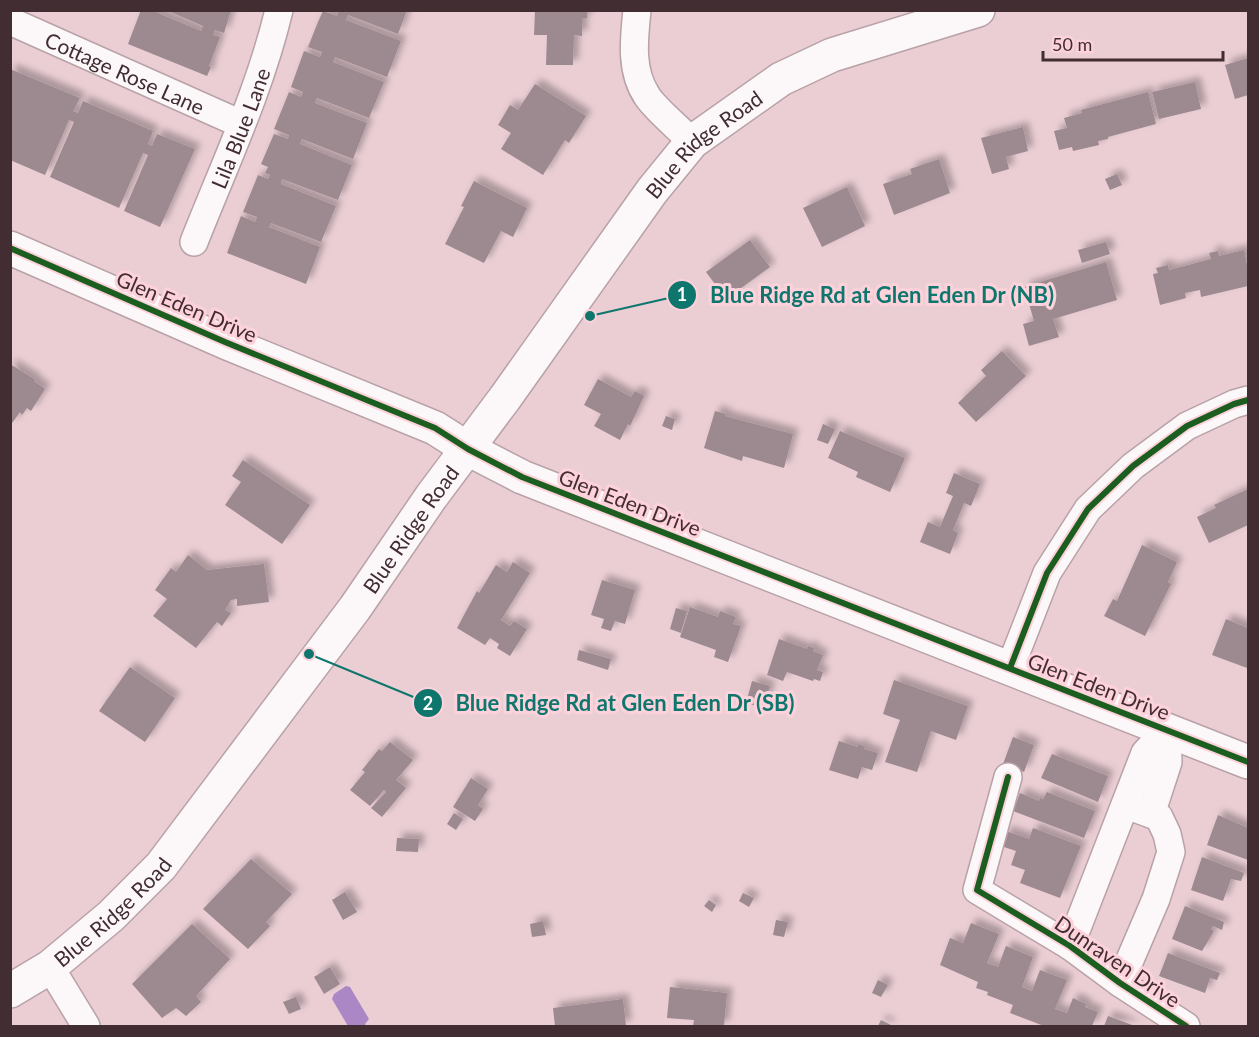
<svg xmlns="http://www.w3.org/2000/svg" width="1259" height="1037" font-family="Lato,sans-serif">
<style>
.water{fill:#ac87c5}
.building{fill:#9d8990;filter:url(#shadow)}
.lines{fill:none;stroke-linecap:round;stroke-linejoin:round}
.street-casing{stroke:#b8a2a7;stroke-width:30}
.secondary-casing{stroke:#b8a2a7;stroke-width:36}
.street{stroke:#fcf8f9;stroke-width:27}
.secondary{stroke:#fcf8f9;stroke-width:33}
.cycleway-casing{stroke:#fdd2db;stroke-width:10}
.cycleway{stroke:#1b5e20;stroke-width:6}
.labels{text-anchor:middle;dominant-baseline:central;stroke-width:6;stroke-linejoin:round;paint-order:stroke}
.street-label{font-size:21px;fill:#422d32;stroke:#fdd2db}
.leader{fill:none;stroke:#0f766e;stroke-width:2}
.callout-dot{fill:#0f766e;stroke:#fdd2db;stroke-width:2}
.mark-label{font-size:18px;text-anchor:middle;font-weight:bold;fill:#fff}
.callout-label{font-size:22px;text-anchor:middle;font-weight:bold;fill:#0f766e;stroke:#fdd2db;stroke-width:6;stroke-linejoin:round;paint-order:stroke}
</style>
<defs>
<filter id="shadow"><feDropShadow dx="5.5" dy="-5.5" stdDeviation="3" flood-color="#0004"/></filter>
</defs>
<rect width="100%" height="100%" fill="#eaced4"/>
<polygon class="water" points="346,986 350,987 369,1019 365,1024 366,1026 348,1026 332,999 334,994"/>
<g class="building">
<polygon points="141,10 151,10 201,31 203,26 166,10 231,10 224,33 215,30 213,35 220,37 209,66 211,67 207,76 128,44"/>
<polygon points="339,10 407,10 398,34 348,15 346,20 401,41 387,77 335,57 333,62 384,82 369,118 317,98 315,103 367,123 353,159 302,139 300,144 352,165 338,200 282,179 281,184 336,206 321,242 271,223 269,227 320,247 306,284 227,253 241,216 255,222 257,217 243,212 258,175 268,179 270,175 265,173 268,167 261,164 274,134 288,139 289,135 274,129 289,92 301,97 303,92 291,87 304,51 320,57 322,52 308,47 318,22 323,11 337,16"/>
<polygon points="535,10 587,10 587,18 582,18 582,36 574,35 573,65 546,65 547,35 534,35"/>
<polygon points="1248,58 1248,95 1235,99 1225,65"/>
<polygon points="10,69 80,98 73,111 78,113 83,101 153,131 148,144 152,146 157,134 195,149 160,227 124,211 148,155 143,153 119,208 50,177 74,122 69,120 45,175 10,160"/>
<polygon points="1195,82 1201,109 1159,119 1152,92"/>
<polygon points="535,84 586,116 569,143 565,140 543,175 501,149 511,133 498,125 510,105 518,110"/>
<polygon points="1148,92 1156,124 1108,137 1108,139 1098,141 1099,145 1073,151 1072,147 1059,150 1054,131 1067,128 1064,118 1082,113 1081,110"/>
<polygon points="1023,127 1028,151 1006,157 1009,169 992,174 981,138"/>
<polygon points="939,159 950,193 894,215 883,184 912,174 910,169"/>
<polygon points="1117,174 1122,185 1110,190 1105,179"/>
<polygon points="474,181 527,208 513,237 501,231 484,263 445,244 464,207 461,206"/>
<polygon points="847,187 865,226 822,247 803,208"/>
<polygon points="750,240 770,267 726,299 706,272"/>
<polygon points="1106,242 1110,254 1082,263 1078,250"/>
<polygon points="1244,250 1248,270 1248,286 1201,297 1200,290 1185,293 1186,298 1160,305 1153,274 1158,273 1156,268 1168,265 1169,270 1211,259 1209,253 1218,251 1219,256"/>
<polygon points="1106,262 1117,300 1053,319 1059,337 1029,346 1023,324 1034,321 1024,287"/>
<polygon points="1002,351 1026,376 976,422 958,403 986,376 981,370"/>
<polygon points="10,364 36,380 34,381 45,389 31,411 27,408 22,415 20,412 10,426"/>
<polygon points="598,379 631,397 635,391 644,396 630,426 628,424 620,440 594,426 601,414 584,405"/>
<polygon points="715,411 726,414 725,416 793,434 784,468 743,456 742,461 704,448"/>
<polygon points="666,416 675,419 672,430 662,426"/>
<polygon points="823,424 835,429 828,444 817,440"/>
<polygon points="840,431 905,458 890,492 856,477 858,472 828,458"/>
<polygon points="243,460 310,505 282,544 225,505 241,482 232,476"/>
<polygon points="954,473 980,484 971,506 964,503 953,530 958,533 950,554 920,542 928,522 940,527 953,496 946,493"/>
<polygon points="1248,489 1248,525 1209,543 1197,517 1216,508 1214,505"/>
<polygon points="1142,545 1177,562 1168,582 1171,584 1145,636 1104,616 1113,599 1117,601"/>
<polygon points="188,555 207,570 264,564 269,602 237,606 237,599 231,600 225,610 231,613 222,626 217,622 196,648 153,616 167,599 155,590 171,568 176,572"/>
<polygon points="513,562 530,573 501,620 510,626 514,621 527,629 510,656 497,648 499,644 490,638 485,645 457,628 477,591 479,593 496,565 507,572"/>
<polygon points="602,580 635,590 625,624 615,621 611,631 601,628 604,619 591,615"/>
<polygon points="690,607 718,617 720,611 736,617 733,624 741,626 728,662 714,657 716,650 680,637"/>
<polygon points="676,608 687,611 681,633 670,629"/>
<polygon points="1226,619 1248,628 1247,668 1212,655"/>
<polygon points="779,639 807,649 808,646 814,648 813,651 823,655 817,670 823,672 820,681 814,679 813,681 787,672 783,681 767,675"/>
<polygon points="579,650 611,659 608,670 577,660"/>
<polygon points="130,667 175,698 145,742 99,711"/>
<polygon points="894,680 968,706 956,740 931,731 917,772 885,762 900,720 883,714"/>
<polygon points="752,681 770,686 763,708 746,703"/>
<polygon points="1013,737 1034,745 1024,772 1003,764"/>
<polygon points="839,741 858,747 858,744 864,746 864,749 878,753 872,770 862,767 858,779 829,770"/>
<polygon points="390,742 413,760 396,780 406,788 382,817 371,808 386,792 384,790 370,806 350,790 365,772 362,770 379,749 382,751"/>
<polygon points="1052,754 1108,776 1098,802 1041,778"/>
<polygon points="471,778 488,789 478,805 483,809 475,821 453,807"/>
<polygon points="1047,792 1095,811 1084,838 1013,811 1020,793 1039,801 1040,798 1043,799"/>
<polygon points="454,813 463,819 456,830 447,824"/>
<polygon points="1218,815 1248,828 1248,860 1207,845"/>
<polygon points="1033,828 1081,846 1060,898 1020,883 1025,870 1011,865 1016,851 1001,846 1006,831 1029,839"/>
<polygon points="397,838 419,839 418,852 396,851"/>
<polygon points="1202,857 1244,873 1241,881 1231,879 1223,901 1191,890"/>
<polygon points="251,859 292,894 266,922 270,926 248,949 203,909"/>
<polygon points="345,892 357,912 343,920 332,900"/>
<polygon points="743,893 754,898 749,907 739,901"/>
<polygon points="709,900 716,905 712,912 704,906"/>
<polygon points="1185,906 1224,922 1222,930 1213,926 1211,929 1214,931 1202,951 1172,939"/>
<polygon points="776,920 788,922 784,937 773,935"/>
<polygon points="543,921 546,935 532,937 530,924"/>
<polygon points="971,923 999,934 987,963 998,967 1006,946 1033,957 1022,987 1032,991 1040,970 1067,980 1055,1009 1067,1013 1073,998 1086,1004 1085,1007 1098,1012 1092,1026 1044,1026 1010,1013 1013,1005 987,995 988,992 976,988 978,982 940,965 950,938 963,943"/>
<polygon points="192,924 230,959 196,996 201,1002 186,1016 176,1008 162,1018 132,984"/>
<polygon points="1168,953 1220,973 1217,980 1210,978 1205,993 1159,976"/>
<polygon points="330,967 340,984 324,994 314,977"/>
<polygon points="878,980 888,985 881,997 872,993"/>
<polygon points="670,987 727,993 724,1026 693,1026 694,1020 667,1018"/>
<polygon points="296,997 301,1009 289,1014 283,1002"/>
<polygon points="623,999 626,1026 555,1026 553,1008"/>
<polygon points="1108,1016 1135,1026 1104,1026"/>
<polygon points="881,1020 893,1026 878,1026"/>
</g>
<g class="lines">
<g class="street-casing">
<g id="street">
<path d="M 637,10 C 634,39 630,71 647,96 C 655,109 681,130 692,142"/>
<path id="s1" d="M 10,21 L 241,124"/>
<path id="s2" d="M 194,242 C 224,166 260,90 279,10"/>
<polyline points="1010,668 1047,573 1088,509 1133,466 1187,426 1234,404 1248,400"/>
<polyline points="1008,777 977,890 1070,946 1120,983 1186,1026"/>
<polyline points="1151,814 1168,762 1167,729"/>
<polyline points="1070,946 1145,753 1167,729"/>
<polyline points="50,967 86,1026"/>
<polyline points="1120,983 1156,899 1171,852 1167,834 1159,817 1126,805"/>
</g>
</g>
<g class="secondary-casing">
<g id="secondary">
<polyline points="10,248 225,342 435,428 468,449 522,477 1248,762"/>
<path id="s3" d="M 10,991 L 50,967 L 111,916 L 161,866 L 355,608 L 431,497 L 505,398 L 652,191 L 692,142 L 781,79 L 832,55 L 978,10"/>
</g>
</g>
<use href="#street" class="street"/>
<use href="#secondary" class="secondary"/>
<g class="cycleway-casing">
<g id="cycleway">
<polyline points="10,248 225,342 435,428 468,449 522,477 1248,762"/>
<polyline points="1010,668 1047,573 1088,509 1133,466 1187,426 1234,404 1248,400"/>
<polyline points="1008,777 977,890 1070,946 1120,983 1186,1026"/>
</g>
</g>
<use href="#cycleway" class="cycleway"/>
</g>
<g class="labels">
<g class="street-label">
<text stroke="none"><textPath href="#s1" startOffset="126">Cottage Rose Lane</textPath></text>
<text stroke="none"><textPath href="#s2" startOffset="123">Lila Blue Lane</textPath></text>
<text stroke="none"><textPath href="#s3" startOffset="1102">Blue Ridge Road</textPath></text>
<text transform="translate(187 306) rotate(23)">Glen Eden Drive</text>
<text transform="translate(630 502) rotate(21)">Glen Eden Drive</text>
<text stroke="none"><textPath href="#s3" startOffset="616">Blue Ridge Road</textPath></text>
<text transform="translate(1099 686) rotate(21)">Glen Eden Drive</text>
<text stroke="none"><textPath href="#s3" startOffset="130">Blue Ridge Road</textPath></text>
<text transform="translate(1118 961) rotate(34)">Dunraven Drive</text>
</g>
</g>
<path class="leader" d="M590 316L682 295M309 654L428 703"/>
<g class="callout-dot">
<circle cx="590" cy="316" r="6"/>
<circle cx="309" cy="654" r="6"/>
<circle cx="682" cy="295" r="15"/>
<circle cx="428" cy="703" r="15"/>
</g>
<g class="mark-label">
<text x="682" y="301">1</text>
<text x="428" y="710">2</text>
</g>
<g class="callout-label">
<text x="882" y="303">Blue Ridge Rd at Glen Eden Dr (NB)</text>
<text x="625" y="711">Blue Ridge Rd at Glen Eden Dr (SB)</text>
</g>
<rect width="1259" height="1037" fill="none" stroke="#422d32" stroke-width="24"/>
<path d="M1043 51v9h180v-9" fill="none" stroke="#422d32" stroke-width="3"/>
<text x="1052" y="51" font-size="18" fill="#422d32" stroke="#fdd2db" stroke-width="4.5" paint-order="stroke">50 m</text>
</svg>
